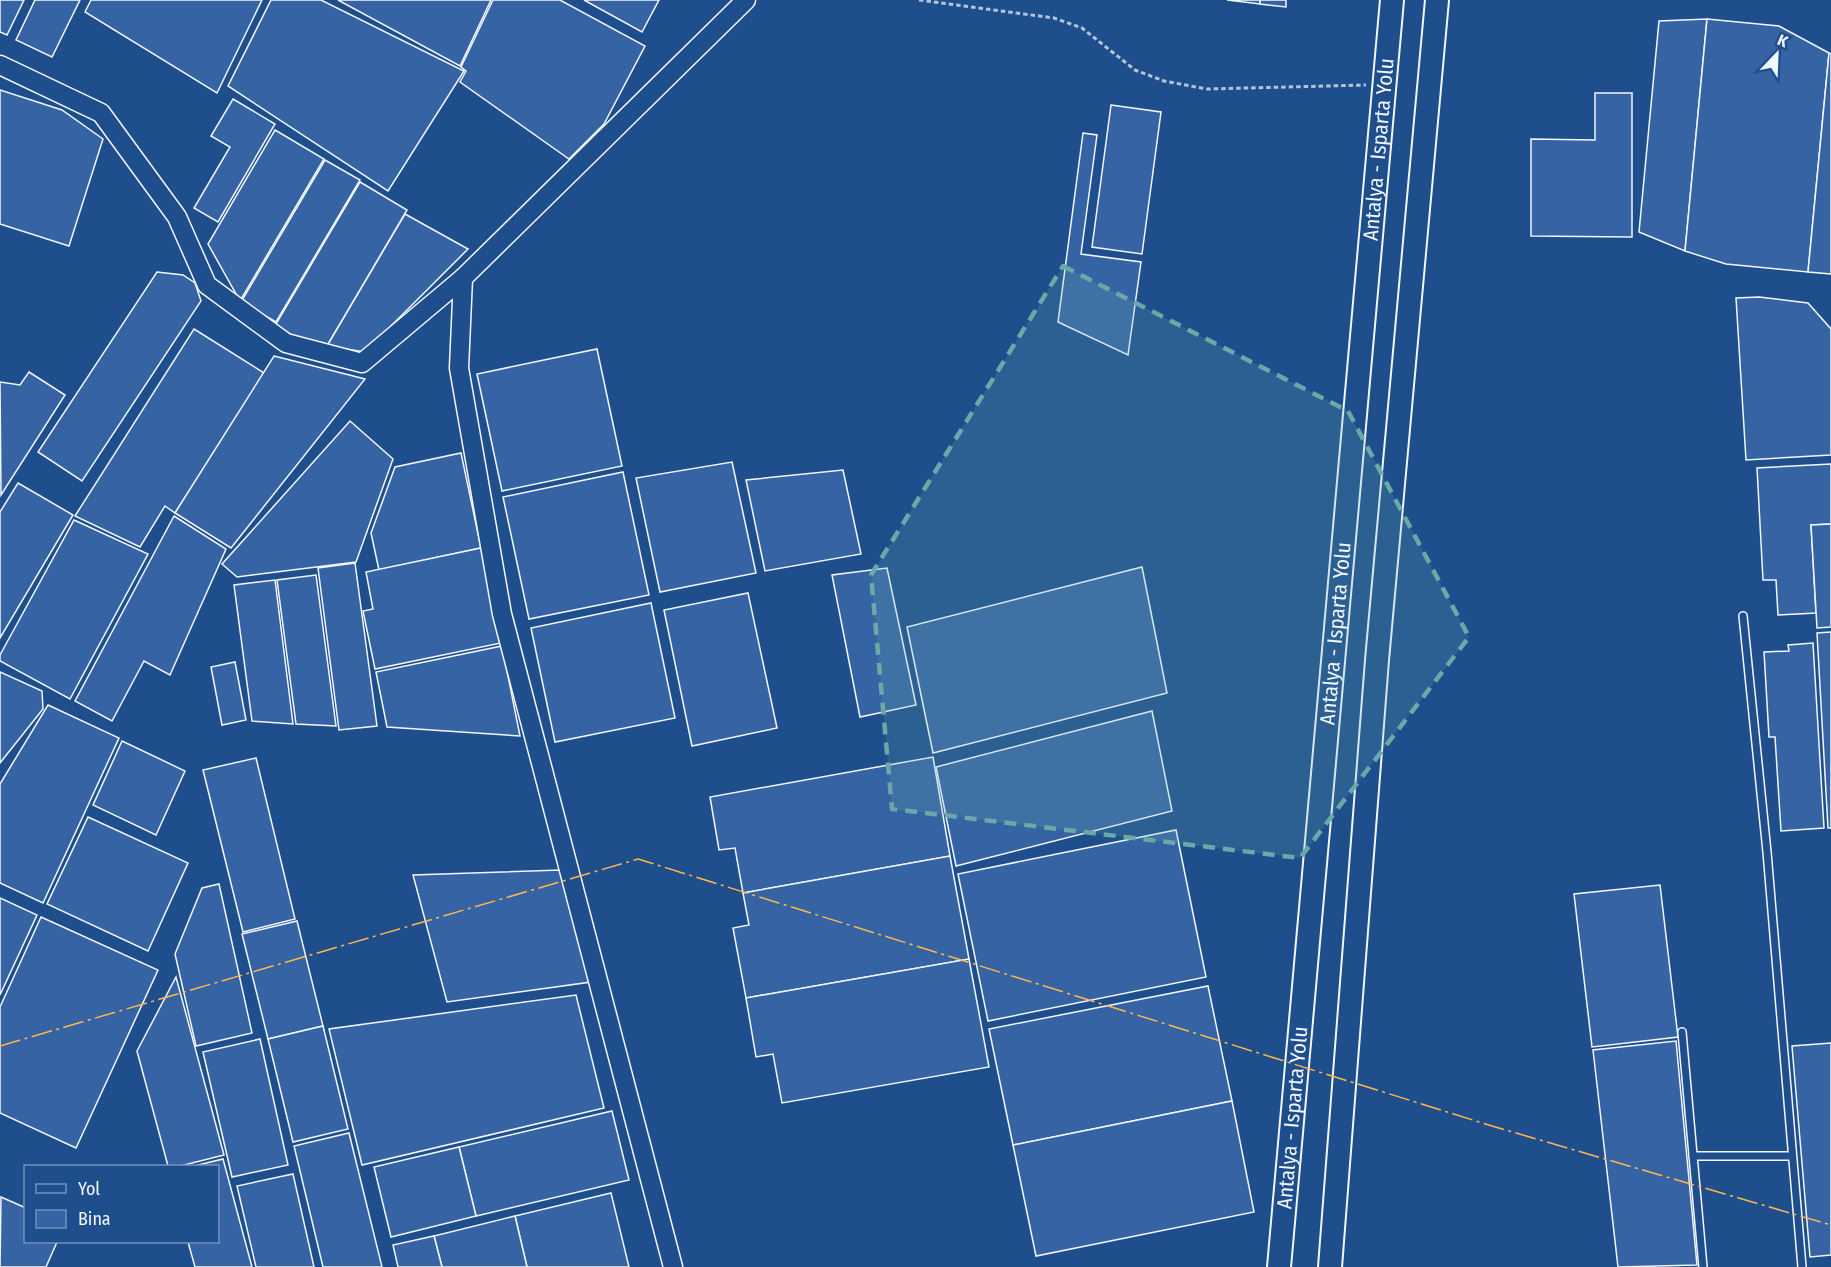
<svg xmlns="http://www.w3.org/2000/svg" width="1831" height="1267" font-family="'Fira Sans Condensed',sans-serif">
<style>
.building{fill:#3563a3;stroke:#f2f6ff;stroke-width:1.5}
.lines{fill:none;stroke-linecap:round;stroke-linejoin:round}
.service-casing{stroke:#f2f6ff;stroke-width:10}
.tertiary-casing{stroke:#f2f6ff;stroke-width:21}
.trunk-casing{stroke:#f2f6ff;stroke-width:26}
.path{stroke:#b3c4dc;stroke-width:3;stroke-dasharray:4.5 3;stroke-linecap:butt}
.service{stroke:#1f4e8c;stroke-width:7}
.tertiary{stroke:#1f4e8c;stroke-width:18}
.trunk{stroke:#1f4e8c;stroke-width:22}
.power{stroke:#ffb74d;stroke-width:1.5;stroke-dasharray:21 4.5 3 4.5;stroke-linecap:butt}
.marked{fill:#6aa9a8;fill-opacity:0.2;stroke:#6aa9a8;stroke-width:4.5;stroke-dasharray:12 8;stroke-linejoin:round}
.labels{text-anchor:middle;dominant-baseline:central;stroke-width:4.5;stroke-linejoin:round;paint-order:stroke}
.street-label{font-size:21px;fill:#f2f6ff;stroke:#1f4e8c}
</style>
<rect width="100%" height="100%" fill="#1f4e8c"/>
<g class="building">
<polygon points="0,0 24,0 7,35 0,32"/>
<polygon points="35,0 80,0 52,57 16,40"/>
<polygon points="91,0 262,0 217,93 85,12"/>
<polygon points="271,0 321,0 464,71 388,191 228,86"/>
<polygon points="338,0 491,0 460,66"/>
<polygon points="493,0 560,0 645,46 604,124 569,159 460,82 466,71 461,67"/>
<polygon points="584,0 659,0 642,32"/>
<polygon points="1227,0 1260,0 1260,4"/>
<polygon points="1260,0 1286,0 1286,7 1260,4"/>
<polygon points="1707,19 1685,251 1639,232 1659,21"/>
<polygon points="1707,19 1779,26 1829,53 1808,272 1726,264 1685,251"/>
<polygon points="1829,53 1831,54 1831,274 1808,272"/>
<polygon points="0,90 62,110 103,139 69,246 0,224"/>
<polygon points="1595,93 1632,93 1632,237 1531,236 1531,139 1595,140"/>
<polygon points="233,99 275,124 218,222 194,208 230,147 211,136"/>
<polygon points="1111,105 1161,112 1142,254 1092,247"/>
<polygon points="275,130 324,159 240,301 208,244"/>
<polygon points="1083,133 1097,135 1081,254 1141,262 1128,355 1058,322"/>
<polygon points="325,160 360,180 276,322 241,302"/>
<polygon points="360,182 407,210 327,346 273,329"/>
<polygon points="405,214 468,249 365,352 327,346"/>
<polygon points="157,272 183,275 195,283 201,301 82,481 38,452"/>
<polygon points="1759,297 1808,303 1831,329 1831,455 1746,460 1736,298"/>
<polygon points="194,329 264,373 175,513 165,506 140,547 75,516"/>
<polygon points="597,349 622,466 502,491 477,374"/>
<polygon points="274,356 365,379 231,548 175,513"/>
<polygon points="29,372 65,395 1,495 0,382 20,385"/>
<polygon points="350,421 393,459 356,562 237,577 222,564"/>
<polygon points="461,453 481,548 379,570 371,533 395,467"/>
<polygon points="732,462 756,573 660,592 636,478"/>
<polygon points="1831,464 1831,524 1811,525 1816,613 1778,615 1776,580 1763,580 1757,468"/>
<polygon points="843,470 861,554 765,571 746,480"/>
<polygon points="623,472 649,595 529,619 503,497"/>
<polygon points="18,483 73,515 0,638 0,512"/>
<polygon points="174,516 226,549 170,675 144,661 112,721 75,701"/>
<polygon points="74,520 148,554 70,699 0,661 0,655"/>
<polygon points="1831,524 1831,627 1817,628 1811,525"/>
<polygon points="481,548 501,643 375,669 363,611 373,609 366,572"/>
<polygon points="355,563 377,726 339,730 318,568"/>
<polygon points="1142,567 1167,693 933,753 907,627"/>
<polygon points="887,568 916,705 860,717 832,575"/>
<polygon points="316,575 336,726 296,724 277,580"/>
<polygon points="275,580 293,724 252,721 234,585"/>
<polygon points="748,593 777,728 692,746 664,610"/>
<polygon points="651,603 675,718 555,742 531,628"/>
<polygon points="1831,632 1831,828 1828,828 1817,633"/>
<polygon points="1813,643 1824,828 1781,831 1775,737 1769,737 1764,652 1789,651 1788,645"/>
<polygon points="502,646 520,736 387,727 376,672"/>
<polygon points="235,662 246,720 222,725 211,667"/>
<polygon points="0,672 42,691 43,709 0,763"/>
<polygon points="48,705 119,738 43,903 0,883 0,784"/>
<polygon points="1152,711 1172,811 956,866 936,767"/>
<polygon points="122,741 185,771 156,835 93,805"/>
<polygon points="933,757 950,856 743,893 735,848 719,850 710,797"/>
<polygon points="256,758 295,919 243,932 203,770"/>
<polygon points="88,817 188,863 148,951 47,904"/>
<polygon points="1176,830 1206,977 988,1021 958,874"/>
<polygon points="950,856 969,959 746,998 733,928 749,925 743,893"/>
<polygon points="561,870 591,982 447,1002 413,875"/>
<polygon points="219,884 252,1033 196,1046 175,954 202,888"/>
<polygon points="1660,885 1678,1037 1592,1047 1574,894"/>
<polygon points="0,898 37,915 0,995"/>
<polygon points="41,917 158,970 76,1148 0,1113 0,1007"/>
<polygon points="297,921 323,1026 268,1039 242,934"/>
<polygon points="969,959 989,1067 782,1103 773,1054 756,1057 746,998"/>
<polygon points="176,977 224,1155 180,1166 168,1166 137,1051"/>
<polygon points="1208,986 1232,1101 1013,1145 989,1029"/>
<polygon points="576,995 604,1108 362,1165 329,1029"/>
<polygon points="323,1026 348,1129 293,1142 268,1039"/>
<polygon points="260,1039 288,1165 232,1177 203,1052"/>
<polygon points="1676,1041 1697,1265 1618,1267 1593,1050"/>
<polygon points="1831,1043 1831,1255 1810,1257 1792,1046"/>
<polygon points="1232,1101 1254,1212 1036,1256 1013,1145"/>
<polygon points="612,1111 629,1180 476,1216 459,1147"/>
<polygon points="349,1133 382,1267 323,1267 294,1146"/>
<polygon points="459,1147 476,1216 391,1237 374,1167"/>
<polygon points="223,1159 252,1267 195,1267 188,1242 218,1242 218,1166 194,1166"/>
<polygon points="293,1174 314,1267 256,1267 237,1186"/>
<polygon points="611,1193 629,1267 527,1267 515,1216"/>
<polygon points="1,1197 26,1208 26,1242 57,1242 46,1267 0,1267"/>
<polygon points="515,1216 527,1267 442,1267 434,1236"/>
<polygon points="434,1236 442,1267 398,1267 393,1245"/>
</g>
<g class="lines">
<g class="service-casing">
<g id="service">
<polyline points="1743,616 1767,852 1802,1267"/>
<polyline points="1682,1032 1703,1267"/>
<polyline points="1693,1156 1792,1156"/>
</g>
</g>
<g class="tertiary-casing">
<g id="tertiary">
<polyline points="0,65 101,113 177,217 207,285 286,343 362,363 463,278 746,0"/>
<polyline points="463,278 459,368 502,614 673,1267"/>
</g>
</g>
<g class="trunk-casing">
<g id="trunk">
<path id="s1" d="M 1279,1267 L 1392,0"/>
<polyline points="1330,1267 1377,660 1437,0"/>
</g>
</g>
<polyline class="path" points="919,0 1054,18 1082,28 1135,70 1164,81 1207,89 1366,85"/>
<use href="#service" class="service"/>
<use href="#tertiary" class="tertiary"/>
<use href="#trunk" class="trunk"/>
<polyline class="power" points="0,1046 638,859 1492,1126 1831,1225"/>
</g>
<path class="marked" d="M 1063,266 L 1348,411 L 1469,637 L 1300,858 L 892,809 L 871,575 Z"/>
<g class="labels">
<g class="street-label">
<text stroke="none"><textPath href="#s1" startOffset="1122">Antalya - Isparta Yolu</textPath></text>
<text stroke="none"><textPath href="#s1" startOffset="636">Antalya - Isparta Yolu</textPath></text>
<text stroke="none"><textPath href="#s1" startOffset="150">Antalya - Isparta Yolu</textPath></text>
</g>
</g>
<rect x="24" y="1165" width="195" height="78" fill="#1f4e8c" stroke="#7391ba" stroke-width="1.5"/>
<rect x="36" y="1184" width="30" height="9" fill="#1f4e8c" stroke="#7391ba" stroke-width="1.5"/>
<text x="78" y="1195" font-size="18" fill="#f2f6ff">Yol</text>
<rect x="36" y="1210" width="30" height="18" fill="#3563a3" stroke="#7391ba" stroke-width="1.5"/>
<text x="78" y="1225" font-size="18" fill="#f2f6ff">Bina</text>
<g transform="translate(1777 54) rotate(23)" stroke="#1f4e8c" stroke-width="4.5" paint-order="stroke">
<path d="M0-4.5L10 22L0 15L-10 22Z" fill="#f2f6ff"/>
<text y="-9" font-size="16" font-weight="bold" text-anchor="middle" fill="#f2f6ff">K</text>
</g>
</svg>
